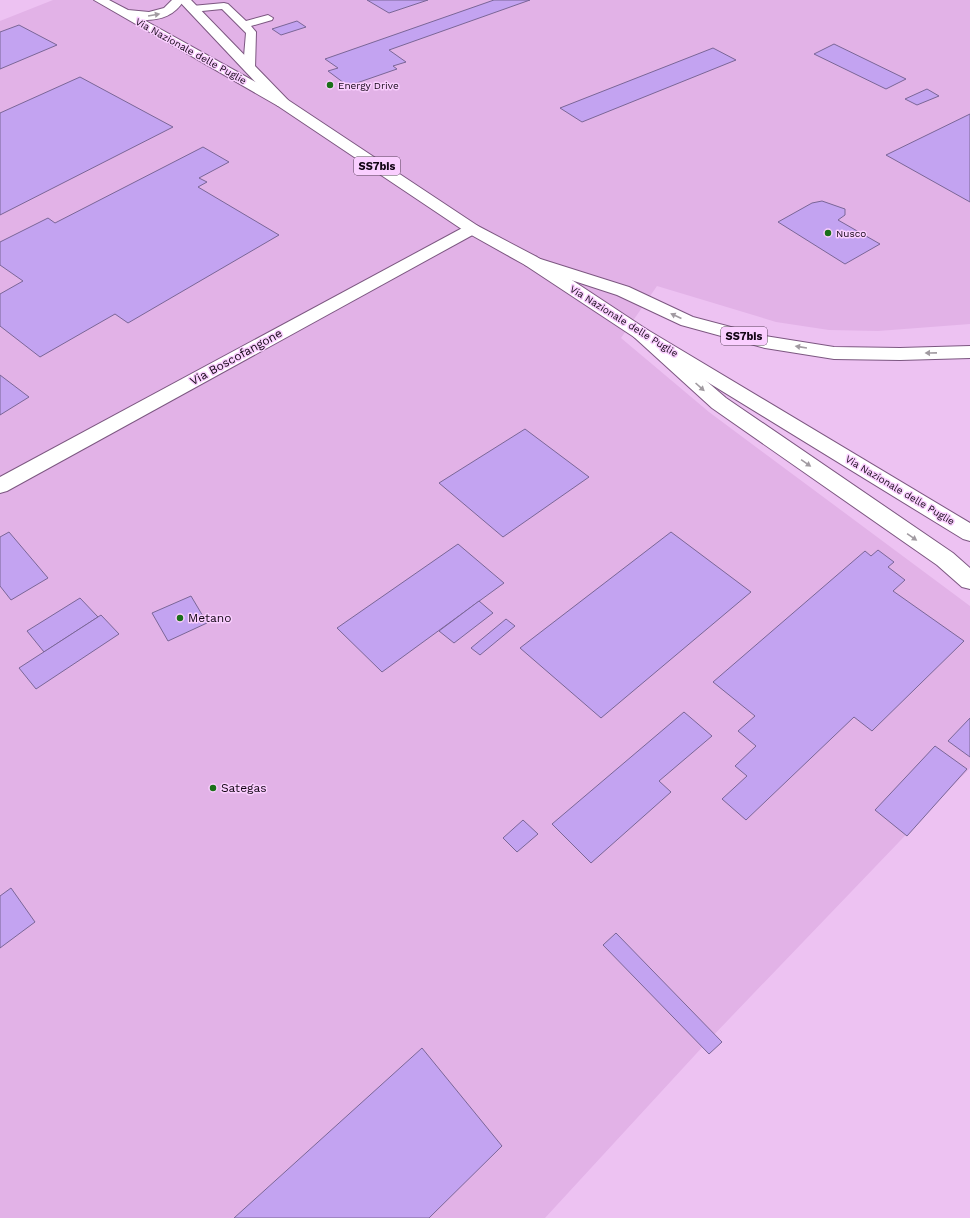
<svg xmlns="http://www.w3.org/2000/svg" width="970" height="1218" font-family="'Work Sans',sans-serif">
<style>
.built{fill:#e2b2e7}
.building{fill:#c3a3f1;stroke:#7a6697}
.lines{fill:none;stroke-linecap:round;stroke-linejoin:round}
.lane-casing{stroke:#7c5781;stroke-width:2}
.street-casing{stroke:#7c5781;stroke-width:2}
.secondary-casing{stroke:#7c5781;stroke-width:2}
.primary-casing{stroke:#7c5781;stroke-width:2}
.highway-casing{stroke:#7c5781;stroke-width:2}
.lane{fill:#fff;fill-rule:evenodd}
.street{fill:#fff;fill-rule:evenodd}
.secondary{fill:#fff;fill-rule:evenodd}
.primary{fill:#fff;fill-rule:evenodd}
.highway{fill:#fff;fill-rule:evenodd}
.oneway{fill:#a19ba1}
.poi-dot{fill:#1a7019;stroke:#facfff;stroke-width:1.5}
.labels{text-anchor:middle;dominant-baseline:central;stroke-width:3;stroke-linejoin:round;paint-order:stroke}
.far-street-label{font-size:10px;fill:#130615;stroke:#facfff}
.far-poi-label{font-size:10px;fill:#130615;stroke:#facfff;text-anchor:start}
.shield{fill:#facfff;stroke:#58425b;stroke-width:1}
.shield-label{font-size:11px;font-weight:bold;fill:#130615}
.street-label{font-size:12px;fill:#130615;stroke:#facfff}
.poi-label{font-size:12px;fill:#130615;stroke:#facfff;text-anchor:start}
</style>
<rect width="100%" height="100%" fill="#edc2f2"/>
<polygon class="built" points="53,0 970,0 970,324 878,331 829,330 776,322 657,286 621,338 709,412 970,606 970,768 707,1042 545,1218 0,1218 0,21"/>
<g class="building">
<polygon points="367,0 428,0 389,13"/>
<polygon points="494,0 530,0 389,50 406,62 393,66 397,69 348,86 328,71 338,68 325,59"/>
<polygon points="297,21 306,27 281,35 272,29"/>
<polygon points="19,25 57,45 0,69 0,32"/>
<polygon points="834,44 906,79 886,89 814,54"/>
<polygon points="713,48 736,60 582,122 560,108"/>
<polygon points="80,77 173,127 0,215 0,113"/>
<polygon points="927,89 939,96 917,105 905,99"/>
<polygon points="970,114 970,202 886,155"/>
<polygon points="203,147 229,162 199,178 207,182 198,187 279,235 128,323 115,314 40,357 0,326 0,294 23,281 0,265 0,242 48,218 55,223"/>
<polygon points="822,201 845,209 845,215 838,220 880,244 845,264 778,222 812,203"/>
<polygon points="0,375 29,397 0,415"/>
<polygon points="525,429 589,477 503,537 439,483"/>
<polygon points="9,532 48,578 11,600 0,586 0,537"/>
<polygon points="671,532 751,592 601,718 520,648"/>
<polygon points="458,544 504,583 382,672 337,628"/>
<polygon points="878,550 894,562 888,567 905,580 893,591 964,641 872,731 854,717 746,820 722,799 747,776 735,766 756,746 738,731 755,716 713,682 865,551 871,556"/>
<polygon points="191,596 207,623 168,641 152,613"/>
<polygon points="80,598 98,617 44,652 27,631"/>
<polygon points="479,601 493,613 454,643 439,631"/>
<polygon points="101,615 119,634 36,689 19,668"/>
<polygon points="506,619 515,626 480,655 471,648"/>
<polygon points="684,712 712,736 659,781 671,792 591,863 552,824"/>
<polygon points="970,718 970,757 948,741"/>
<polygon points="935,746 967,769 907,836 875,810"/>
<polygon points="523,820 538,834 517,852 503,838"/>
<polygon points="11,888 35,922 0,948 0,896"/>
<polygon points="616,933 722,1042 709,1054 603,945"/>
<polygon points="422,1048 502,1146 429,1218 234,1218"/>
</g>
<g class="lines">
<g class="lane-casing">
<polygon id="lane" points="224,3 228,4 246,21 268,15 273,18 272,20 251,26 256,32 255,68 253,70 249,71 243,68 246,33 222,9 192,12 187,9 192,6"/>
</g>
<g class="street-casing">
<polygon id="street" points="472,224 478,226 480,229 478,232 7,491 0,493 0,477 466,226"/>
</g>
<g class="secondary-casing">
<path id="secondary" d="M 94,0 L 109,0 L 128,10 L 149,12 L 164,8 L 172,0 L 184,0 C 175,15 162,20 144,20 L 288,100 L 290,103 L 288,106 L 278,106 Z"/>
</g>
<g class="primary-casing">
<polygon id="primary" points="178,0 191,0 288,100 478,226 537,257 646,329 970,523 970,541 963,539 634,337 525,265 466,232 278,106"/>
</g>
<g class="highway-casing">
<g id="highway">
<polygon points="531,256 629,287 693,317 765,336 834,347 900,348 970,346 970,358 900,360 834,359 765,348 681,325 617,295 525,265 523,261 525,257"/>
<polygon points="640,327 646,329 726,398 953,553 970,568 970,589 962,587 937,565 712,408 634,337 631,333 634,329"/>
</g>
</g>
<use href="#lane" class="lane"/>
<use href="#street" class="street"/>
<use href="#secondary" class="secondary"/>
<use href="#primary" class="primary"/>
<use href="#highway" class="highway"/>
</g>
<defs><path id="oneway-solid" d="M-6-.8H1V-3.2L6.5 0L1 3.2V.8H-6Z"/></defs>
<g class="oneway">
<use href="#oneway-solid" transform="translate(154 15) rotate(-10)"/>
<use href="#oneway-solid" transform="translate(676 316) rotate(-155)"/>
<use href="#oneway-solid" transform="translate(801 347) rotate(-171)"/>
<use href="#oneway-solid" transform="translate(931 353) rotate(179)"/>
<use href="#oneway-solid" transform="translate(700 387) rotate(42)"/>
<use href="#oneway-solid" transform="translate(806 463) rotate(35)"/>
<use href="#oneway-solid" transform="translate(912 537) rotate(35)"/>
</g>
<g class="poi-dot">
<circle cx="330" cy="85" r="4"/>
<circle cx="828" cy="233" r="4"/>
<circle cx="180" cy="618" r="4"/>
<circle cx="213" cy="788" r="4"/>
</g>
<g class="labels">
<g class="far-street-label">
<text transform="translate(191 51) rotate(29)">Via Nazionale delle Puglie</text>
<text transform="translate(624 321) rotate(32)">Via Nazionale delle Puglie</text>
<text transform="translate(900 490) rotate(31)">Via Nazionale delle Puglie</text>
</g>
<g class="far-poi-label">
<text x="338" y="85">Energy Drive</text>
<text x="836" y="233">Nusco</text>
</g>
<g class="shield">
<rect x="354" y="157" width="46" height="18" rx="3"/>
<rect x="721" y="327" width="46" height="18" rx="3"/>
</g>
<g class="shield-label">
<text x="377" y="166">SS7bis</text>
<text x="744" y="336">SS7bis</text>
</g>
<g class="street-label">
<text transform="translate(236 357) rotate(-29)">Via Boscofangone</text>
</g>
<g class="poi-label">
<text x="188" y="618">Metano</text>
<text x="221" y="788">Sategas</text>
</g>
</g>
</svg>
